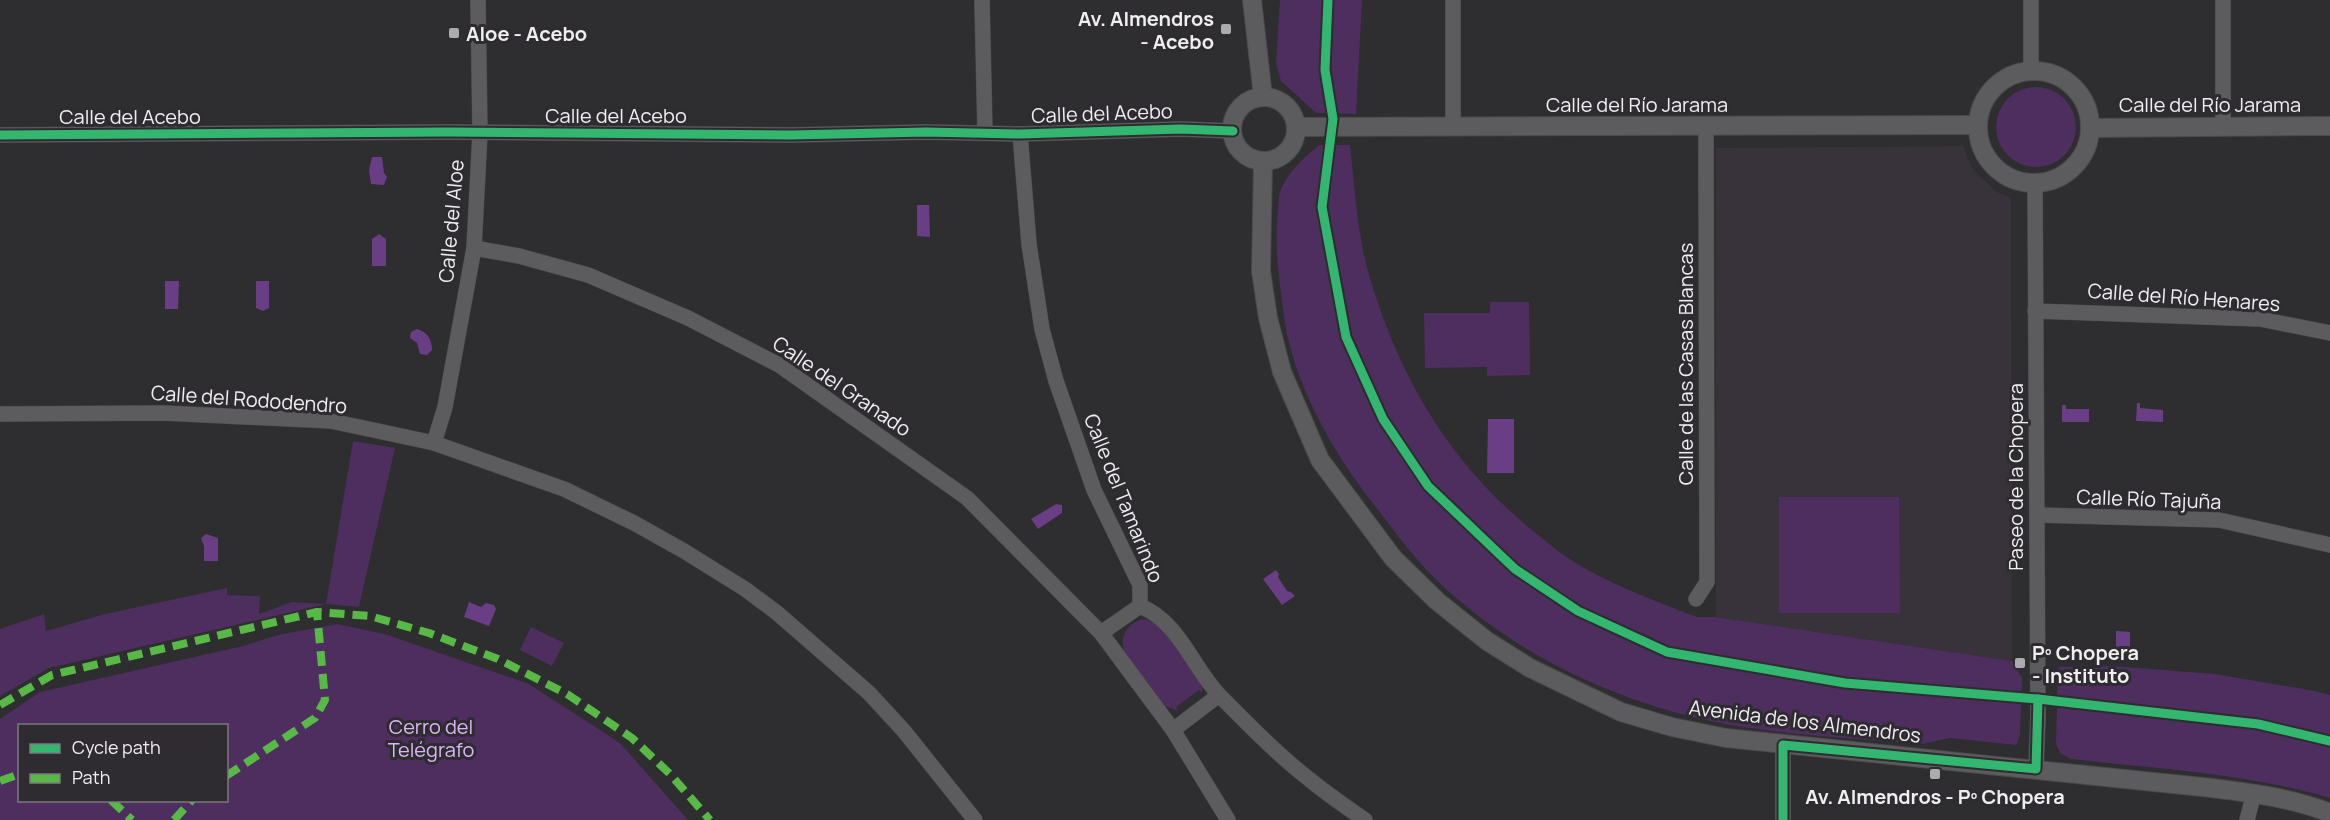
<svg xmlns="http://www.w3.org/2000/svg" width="2330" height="820" font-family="Manrope,sans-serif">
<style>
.built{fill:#38323a}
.green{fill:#4d2e5f;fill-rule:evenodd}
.water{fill:#693e84}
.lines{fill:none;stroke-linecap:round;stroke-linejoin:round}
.minor-casing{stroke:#4a494b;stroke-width:16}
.tertiary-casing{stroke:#4a494b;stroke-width:20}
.minor{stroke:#5c5b5d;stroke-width:15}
.tertiary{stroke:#5c5b5d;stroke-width:18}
.quiet{stroke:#58b947;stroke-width:8;stroke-dasharray:15 8;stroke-linecap:butt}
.cycleway-casing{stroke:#2e2c30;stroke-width:13}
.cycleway{stroke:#33b770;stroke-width:9}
.poi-dot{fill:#abaaac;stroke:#2e2c30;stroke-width:2}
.labels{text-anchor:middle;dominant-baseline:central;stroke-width:6;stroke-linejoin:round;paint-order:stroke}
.poi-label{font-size:20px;font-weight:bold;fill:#efeef0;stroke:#2e2c30;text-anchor:start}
.street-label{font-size:20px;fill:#efeef0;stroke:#2e2c30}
.park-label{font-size:20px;fill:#dbb6f5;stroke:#2e2c30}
</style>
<rect width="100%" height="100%" fill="#2e2d2f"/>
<polygon class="built" points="1963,146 1971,166 1978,175 1997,192 2011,198 2012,661 1716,617 1716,148"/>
<g class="green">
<polygon points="1280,0 1362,0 1356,114 1316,113 1281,81 1276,64"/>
<circle cx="2036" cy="127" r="40"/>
<path d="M 1319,145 L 1350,145 C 1355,188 1357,233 1369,275 C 1398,373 1446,458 1526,525 C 1544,540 1563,556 1584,568 C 1619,587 1659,603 1697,617 L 1716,617 L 2012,661 L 2022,678 L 2020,735 L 2016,745 L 1950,738 L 1922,744 C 1863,739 1802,736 1743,727 C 1635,710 1527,663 1445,588 C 1417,563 1395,532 1372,502 C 1331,450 1290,377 1283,309 C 1279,276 1274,245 1278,212 C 1279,206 1278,198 1280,192 C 1287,172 1304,158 1319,145 Z"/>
<polygon points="1490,302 1529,302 1530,375 1487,376 1487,367 1425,368 1424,313 1490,313"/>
<polygon points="353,441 395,448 359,607 326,604 49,668 0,696 0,629 44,614 46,631 105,614 227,588 227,595 260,596 259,614 292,602 326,604"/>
<polygon points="1779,497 1899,497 1900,613 1779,613"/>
<path d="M 1142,619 C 1165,619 1189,664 1202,682 L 1202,693 L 1199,690 L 1176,707 L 1178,711 L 1165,706 L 1125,654 C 1119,638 1125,625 1142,619 Z"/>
<path d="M 337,624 L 385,634 L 529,684 L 620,743 L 688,820 L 0,820 L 0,719 L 40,692 L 243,646 L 278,635 ZM 20,726 L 226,726 L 226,800 L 20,800 Z"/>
<polygon points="531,627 564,643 552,666 520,650"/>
<path d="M 2112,666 L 2215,674 L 2315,691 L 2330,695 L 2330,798 C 2246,773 2158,769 2071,759 L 2060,753 L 2056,744 L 2058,667 Z"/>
</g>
<g class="water">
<polygon points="372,157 382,157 384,173 387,177 384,185 371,184 369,170"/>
<polygon points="917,205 929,205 930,237 917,236"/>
<polygon points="379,234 386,239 386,266 372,266 372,239"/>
<polygon points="165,281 179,281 178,309 165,309"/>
<polygon points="256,281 269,281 269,308 263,311 256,308"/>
<path d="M 417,329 C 427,332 432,339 432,350 L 427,355 L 420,354 L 417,343 L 410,338 L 411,332 Z"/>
<polygon points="2137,403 2140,403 2140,408 2163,410 2163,422 2136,421"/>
<polygon points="2062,405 2066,405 2066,409 2089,409 2089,422 2062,422"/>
<polygon points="1488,419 1514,419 1514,473 1487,473"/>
<polygon points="1056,504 1062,505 1062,513 1038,529 1031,519"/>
<polygon points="206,534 218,538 218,561 204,561 204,546 201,538"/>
<polygon points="1276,570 1279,574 1278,577 1287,591 1291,592 1295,596 1282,605 1263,579"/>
<polygon points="469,602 481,607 486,603 494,605 496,609 489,626 464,617"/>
<polygon points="2116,631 2130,632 2130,658 2116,658"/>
</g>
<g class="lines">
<g class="minor-casing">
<g id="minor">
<polyline points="982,0 985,133"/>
<polyline points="2031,0 2031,70"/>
<polyline points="2223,0 2223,126"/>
<polyline points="1453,127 1453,0"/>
<path d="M 1020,134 L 1029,244 L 1042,329 L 1056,381 L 1094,490 L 1140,585 L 1140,606 C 1180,622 1193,669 1221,697 C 1249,725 1278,755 1309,779 C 1327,794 1346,807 1365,820"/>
<polyline points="0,135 448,132 791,135 926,132 1020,134 1181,129 1233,131"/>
<polyline points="2035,183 2038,716 2036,769"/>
<polyline points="474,248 519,256 588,275 688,318 779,365 967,498 1101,633 1173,730 1228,820"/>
<polyline points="2035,311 2260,319 2330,333"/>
<polyline points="0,414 164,413 331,421 434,443 564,489 634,523 684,551 745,589 776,612 869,693 904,731 975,820"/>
<polyline points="434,443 445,407 474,248 480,133 478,0"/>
<polyline points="2037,515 2219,520 2330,545"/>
<polyline points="1696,599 1707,582 1706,126"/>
<polyline points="1101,633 1140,606"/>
<polyline points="1173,730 1219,695"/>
<polyline points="1783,820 1783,745"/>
<polyline points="2247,820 2254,793"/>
</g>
</g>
<g class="tertiary-casing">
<g id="tertiary">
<polyline points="1252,0 1263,97"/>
<circle cx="2034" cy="127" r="56"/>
<circle cx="1264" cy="129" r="32"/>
<polyline points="1296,127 1978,125"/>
<polyline points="2091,128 2330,126"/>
<path d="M 1263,161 L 1261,271 L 1268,318 L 1282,372 L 1320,460 L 1393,558 L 1437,601 L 1487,641 L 1530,668 L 1621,712 L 1672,727 L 1726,738 L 2212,788 C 2251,793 2293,798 2330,813"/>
</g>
</g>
<use href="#minor" class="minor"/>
<use href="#tertiary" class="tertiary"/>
<g class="quiet">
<polyline points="0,705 52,675 317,612 370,616 429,633 498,659 567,694 632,738 670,774 710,820"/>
<polyline points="226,776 315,718 325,700 317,612"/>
<polyline points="0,781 20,774"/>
<polyline points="111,800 132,820"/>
<polyline points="174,820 192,800"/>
</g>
<g class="cycleway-casing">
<g id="cycleway">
<polyline points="1328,0 1325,70 1333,119 1322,207 1346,337 1383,419 1428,486 1515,569 1578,611 1667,652 1845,683 2038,699 2258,724 2330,741"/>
<polyline points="0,135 448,132 791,135 926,132 1020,134 1181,129 1233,131"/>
<polyline points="1783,820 1783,745 2036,769 2038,699"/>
</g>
</g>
<use href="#cycleway" class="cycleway"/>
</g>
<g class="poi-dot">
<rect x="1220" y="23" width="12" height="12" rx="3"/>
<rect x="448" y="27" width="12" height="12" rx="3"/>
<rect x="2014" y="657" width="12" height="12" rx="3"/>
<rect x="1929" y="768" width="12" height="12" rx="3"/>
</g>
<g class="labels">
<g class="poi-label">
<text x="1214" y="18" text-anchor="end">Av. Almendros<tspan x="1214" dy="23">- Acebo</tspan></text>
<text x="466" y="33">Aloe - Acebo</text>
<text x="2032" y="652">Pº Chopera<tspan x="2032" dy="23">- Instituto</tspan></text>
<text x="1935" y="796" text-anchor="middle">Av. Almendros - Pº Chopera</text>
</g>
<g class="street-label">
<text x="1637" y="104">Calle del Río Jarama</text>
<text x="2210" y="104">Calle del Río Jarama</text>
<text transform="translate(1102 113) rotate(-2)">Calle del Acebo</text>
<text x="616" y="115">Calle del Acebo</text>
<text x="130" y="116">Calle del Acebo</text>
<text transform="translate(451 221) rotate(-85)">Calle del Aloe</text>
<text transform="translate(2184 297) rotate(4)">Calle del Río Henares</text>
<text transform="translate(1685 364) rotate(-90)">Calle de las Casas Blancas</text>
<text transform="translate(842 386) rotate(34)">Calle del Granado</text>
<text transform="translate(249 399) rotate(4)">Calle del Rododendro</text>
<text transform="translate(2015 477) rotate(-90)">Paseo de la Chopera</text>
<text transform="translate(1124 498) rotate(68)">Calle del Tamarindo</text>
<text transform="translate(2149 499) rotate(2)">Calle Río Tajuña</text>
<text transform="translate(1805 721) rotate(7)">Avenida de los Almendros</text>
</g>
<g class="park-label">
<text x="431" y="726">Cerro del<tspan x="431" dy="23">Telégrafo</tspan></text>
</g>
</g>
<rect x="18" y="724" width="210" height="78" fill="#2e2c30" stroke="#7b7a7d" stroke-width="1.5"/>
<rect x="30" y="744" width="30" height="9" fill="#33b770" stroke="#7b7a7d" stroke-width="1.5"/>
<text x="72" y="754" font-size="18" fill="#efeef0">Cycle path</text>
<rect x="30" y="774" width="30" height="9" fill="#58b947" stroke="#7b7a7d" stroke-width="1.5"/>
<text x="72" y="784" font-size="18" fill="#efeef0">Path</text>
</svg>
